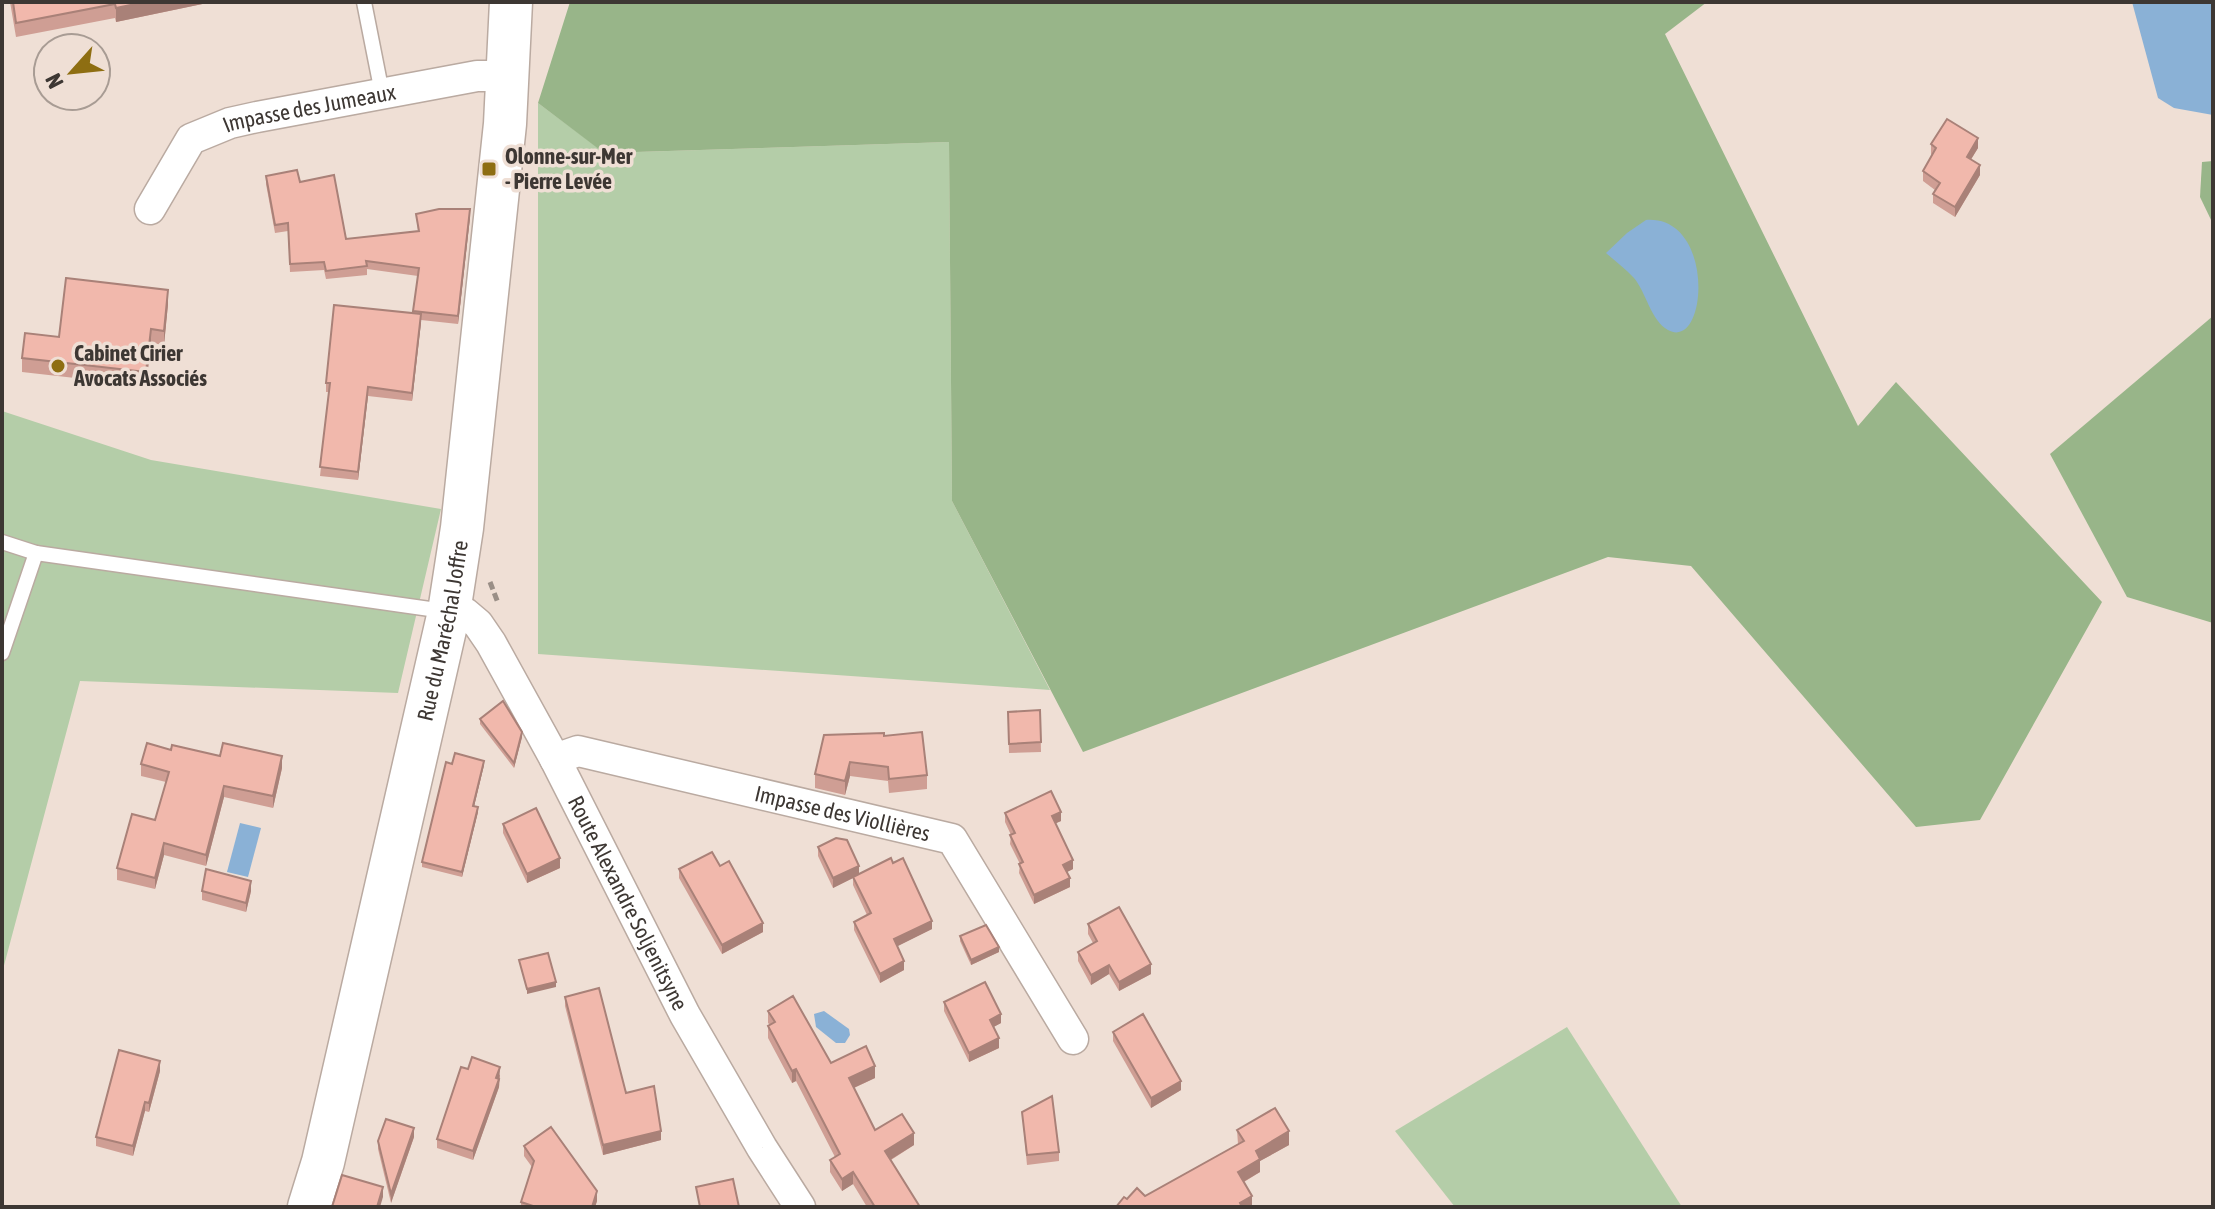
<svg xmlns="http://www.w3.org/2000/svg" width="2215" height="1209" font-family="'Asap Condensed',sans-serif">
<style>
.green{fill:#b4cda8}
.forest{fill:#98b589}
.water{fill:#8ab1d6}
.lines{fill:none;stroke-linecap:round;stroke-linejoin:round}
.lane-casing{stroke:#baaaa1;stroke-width:17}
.street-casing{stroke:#baaaa1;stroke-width:33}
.secondary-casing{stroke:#baaaa1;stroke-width:45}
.path{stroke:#9a8f87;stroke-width:5;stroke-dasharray:8 4;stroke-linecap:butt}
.lane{stroke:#fff;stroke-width:14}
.street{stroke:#fff;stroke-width:30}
.secondary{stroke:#fff;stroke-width:42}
.wall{fill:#cf9e94}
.shaded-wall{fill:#a98178}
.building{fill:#f1b8ac;stroke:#a98178;stroke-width:2}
.poi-dot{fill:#8e6e12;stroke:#efdfd5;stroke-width:3}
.labels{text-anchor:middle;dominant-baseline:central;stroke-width:7;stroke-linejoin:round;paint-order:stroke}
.street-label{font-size:22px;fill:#3d3733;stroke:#efdfd5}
.poi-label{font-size:22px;font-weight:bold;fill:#3d3733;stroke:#efdfd5;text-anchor:start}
</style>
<rect width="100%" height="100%" fill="#efdfd5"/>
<g class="green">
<polygon points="538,103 605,153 949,142 952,501 1050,690 538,654"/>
<polygon points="2,411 151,460 441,509 398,693 80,681 2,973"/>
<polygon points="1567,1027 1682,1207 1455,1207 1395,1131"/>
</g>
<g class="forest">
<polygon points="570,2 1707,2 1665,34 1858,426 1896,382 2102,602 1980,820 1916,827 1691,566 1608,557 1083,752 952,501 949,142 604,153 538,103"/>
<polygon points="2213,161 2213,224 2200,197 2202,162"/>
<polygon points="2213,316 2213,623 2127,597 2050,454"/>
</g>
<g class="water">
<polygon points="2132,2 2213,2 2213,115 2174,108 2158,98"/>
<path d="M 1646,220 C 1716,215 1708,352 1668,330 C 1651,321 1646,292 1634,278 C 1626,269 1615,261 1606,253 L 1627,233 Z"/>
<polygon points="240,823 261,828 248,877 227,872"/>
<polygon points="824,1011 849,1029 850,1035 845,1043 836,1043 816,1027 814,1014"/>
</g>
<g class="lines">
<g class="lane-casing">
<g id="lane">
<polyline points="364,2 382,93"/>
<polyline points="2,542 36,553 444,611"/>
<polyline points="2,653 36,553"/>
</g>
</g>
<g class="street-casing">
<g id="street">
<path id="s1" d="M 150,209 L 191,139 L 230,123 L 257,117 L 477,76 L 509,76"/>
<path id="s2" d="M 449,612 L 465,613 L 478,624 L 491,643 L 555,759 L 685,1015 L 762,1148 L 800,1207"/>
<path id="s3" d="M 555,759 L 578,751 L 952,839 L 1073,1039"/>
</g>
</g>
<g class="secondary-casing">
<g id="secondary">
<path id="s4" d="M 309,1207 L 323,1162 L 449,612 L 462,528 L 505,124 L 511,2"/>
</g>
</g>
<polyline class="path" points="490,582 498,603"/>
<use href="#lane" class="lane"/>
<use href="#street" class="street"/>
<use href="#secondary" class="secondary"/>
</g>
<g class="wall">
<polygon points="10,2 212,2 116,22 115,18 16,37"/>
<polygon points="1931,144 1978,148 1971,159 1980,175 1955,217 1933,203 1933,194 1935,190 1923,181 1923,171 1932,155 1931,154"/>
<polygon points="266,176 300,182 346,239 418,231 416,214 470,217 458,324 421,320 412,401 368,396 358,480 320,476 329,392 326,392 326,383 413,313 418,276 367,269 367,275 326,279 324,270 290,272 288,231 275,233 266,184"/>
<polygon points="168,304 164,345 151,343 146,386 22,372 22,358 59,337"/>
<polygon points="1040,710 1041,752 1009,753 1008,712"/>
<polygon points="480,719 522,737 514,768 480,724"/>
<polygon points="884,736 927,775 927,789 889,793 888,781 850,776 845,795 815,788 815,774"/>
<polygon points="171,750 220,756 282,768 273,808 224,797 206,866 164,855 155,889 117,880 117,868 155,820 166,782 141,776 141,764"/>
<polygon points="452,764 484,765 474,806 478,812 462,877 422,867 422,862"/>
<polygon points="1005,813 1061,821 1056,823 1073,869 1067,872 1070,887 1034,904 1019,873 1020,864 1010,844 1011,835 1005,822"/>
<polygon points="503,824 560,868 527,883 503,833"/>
<polygon points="818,847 859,874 893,863 932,929 897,946 904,970 880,983 854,930 854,922 867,915 853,885 853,878 833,888 818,856"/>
<polygon points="679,869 763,932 722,954 679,878"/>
<polygon points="202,891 251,891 246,912 202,900"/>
<polygon points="1088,924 1151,974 1119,991 1109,974 1091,985 1078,961 1078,952 1093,943 1088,934"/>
<polygon points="960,936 999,952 971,965 960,941"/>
<polygon points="565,997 626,1093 661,1140 603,1155 565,1006"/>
<polygon points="944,1002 1001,1023 993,1027 999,1048 969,1062 944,1011"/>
<polygon points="768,1011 831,1063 875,1078 854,1088 875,1130 914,1145 891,1160 920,1207 867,1207 853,1184 842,1191 830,1172 830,1160 835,1157 796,1081 792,1083 768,1038 768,1026 770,1025 768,1023"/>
<polygon points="1113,1032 1181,1090 1151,1108 1113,1041"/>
<polygon points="468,1069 500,1075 499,1087 473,1160 437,1148 437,1139"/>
<polygon points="160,1071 149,1112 145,1111 133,1156 96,1146 96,1137"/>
<polygon points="1022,1112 1059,1152 1059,1161 1027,1165"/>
<polygon points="1237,1130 1289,1145 1260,1161 1260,1172 1244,1182 1252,1207 1127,1199 1145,1196 1238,1144"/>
<polygon points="414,1137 391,1203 378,1149 378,1141"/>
<polygon points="524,1146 597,1201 595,1207 521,1207 521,1202 532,1167 524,1156"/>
</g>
<g class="shaded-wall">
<polygon points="145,2 212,2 116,22 116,8"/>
<polygon points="1978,138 1978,148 1967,166 1967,157"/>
<polygon points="1980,165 1980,175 1955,217 1955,207"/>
<polygon points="470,209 470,217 458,324 458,316"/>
<polygon points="168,290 168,304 164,345 164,331"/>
<polygon points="421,314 421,323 412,401 412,393"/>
<polygon points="151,329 151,343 146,386 146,372"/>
<polygon points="368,387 368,396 358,480 358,472"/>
<polygon points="522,732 522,737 514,768 514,763"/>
<polygon points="282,756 282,768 273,808 273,796"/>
<polygon points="484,761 484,765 473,811 473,806"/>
<polygon points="850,762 850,776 845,795 845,781"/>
<polygon points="224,786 224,797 206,866 206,855"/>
<polygon points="478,807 478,812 462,877 462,872"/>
<polygon points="1061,812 1061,821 1052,825 1052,816"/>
<polygon points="164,843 164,855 155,889 155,878"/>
<polygon points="560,858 560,868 527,883 527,874"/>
<polygon points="1073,860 1073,869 1063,874 1063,865"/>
<polygon points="859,866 859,875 833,888 833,878"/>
<polygon points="1070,878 1070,887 1034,904 1034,895"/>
<polygon points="251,881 251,891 246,912 246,903"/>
<polygon points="932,921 932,929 894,948 894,939"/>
<polygon points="763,923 763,932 722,954 722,945"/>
<polygon points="999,947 999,952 971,965 971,960"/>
<polygon points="904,961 904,970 880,983 880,974"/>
<polygon points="1151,964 1151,974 1119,991 1119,982"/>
<polygon points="1109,965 1109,974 1091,985 1091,975"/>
<polygon points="556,982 556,987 527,994 527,989"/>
<polygon points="1001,1014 1001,1023 990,1029 990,1020"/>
<polygon points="999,1038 999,1048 969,1062 969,1053"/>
<polygon points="160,1061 160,1071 149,1112 149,1103"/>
<polygon points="875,1066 875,1078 849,1090 849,1078"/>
<polygon points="500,1067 499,1087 473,1160 473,1151"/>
<polygon points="796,1069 796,1081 792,1083 792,1071"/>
<polygon points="1181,1081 1181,1090 1151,1108 1151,1098"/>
<polygon points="145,1102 145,1111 133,1156 133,1146"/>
<polygon points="414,1128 414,1137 391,1203 391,1194"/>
<polygon points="661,1131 661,1140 603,1155 603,1145"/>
<polygon points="1289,1131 1289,1145 1260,1161 1260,1172 1238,1185 1238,1172 1256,1151"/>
<polygon points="914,1133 914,1145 885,1163 885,1151"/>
<polygon points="853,1172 853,1184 842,1191 842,1179"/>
<polygon points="383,1187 383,1197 380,1207 377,1207"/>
<polygon points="597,1191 597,1201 595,1207 592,1207"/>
<polygon points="1252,1196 1252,1207 1240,1207 1240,1203"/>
</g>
<g class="building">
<polygon points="13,2 145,2 116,8 115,4 16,23"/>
<polygon points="1947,119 1978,138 1967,157 1980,165 1955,207 1933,194 1940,183 1923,171 1936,148 1931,144"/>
<polygon points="297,170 300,182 334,175 346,239 419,231 416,214 439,209 470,209 458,316 413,311 419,268 366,261 367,266 326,271 324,262 290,264 288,223 275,225 266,176"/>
<polygon points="66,278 168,290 164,331 151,329 146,372 22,358 25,333 59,337"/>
<polygon points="334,305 421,314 412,393 368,387 358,472 320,467 330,383 326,383"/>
<polygon points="503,701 522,732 514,763 480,719"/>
<polygon points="1040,710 1041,742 1009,744 1008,712"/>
<polygon points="922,732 927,775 889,779 888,767 850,762 845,781 815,774 824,735 884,733 884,736"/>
<polygon points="147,743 171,750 172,745 220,756 223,743 282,756 273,796 224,786 206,855 164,843 155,878 117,868 132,814 155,820 169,772 141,764"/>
<polygon points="455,753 484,761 473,806 478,807 462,872 422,862 446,762 452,764"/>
<polygon points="1051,791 1061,812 1052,816 1073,860 1063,865 1070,878 1034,895 1019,864 1023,862 1010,835 1015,833 1005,813"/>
<polygon points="536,808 560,858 527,874 503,824"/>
<polygon points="836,838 847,840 859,866 833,878 818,847"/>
<polygon points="712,852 720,866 729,861 763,923 722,945 679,869"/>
<polygon points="891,858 893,863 903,858 932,921 894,939 904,961 880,974 854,922 871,913 853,877"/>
<polygon points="206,869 251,881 246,903 202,891"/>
<polygon points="1119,907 1151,964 1119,982 1109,965 1091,975 1078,952 1097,941 1088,924"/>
<polygon points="986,925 999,947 971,960 960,936"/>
<polygon points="548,953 556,982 527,989 519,960"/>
<polygon points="985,982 1001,1014 990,1020 999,1038 969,1053 944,1002"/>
<polygon points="599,988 626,1093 654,1086 661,1131 603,1145 565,997"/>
<polygon points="793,996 831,1063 866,1046 875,1066 849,1078 875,1130 902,1114 914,1133 885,1151 920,1207 875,1207 853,1172 842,1179 830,1160 840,1154 796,1069 792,1071 768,1026 775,1022 768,1011"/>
<polygon points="1143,1014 1181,1081 1151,1098 1113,1032"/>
<polygon points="119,1050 160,1061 149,1103 145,1102 133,1146 96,1137"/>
<polygon points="472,1057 500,1067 496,1078 499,1079 473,1151 437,1139 461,1067 468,1069"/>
<polygon points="1052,1096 1059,1152 1027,1155 1022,1112"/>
<polygon points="1275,1108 1289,1131 1256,1151 1260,1159 1238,1172 1252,1196 1240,1203 1242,1207 1116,1207 1124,1197 1127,1199 1137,1188 1145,1196 1244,1141 1237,1130"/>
<polygon points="386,1119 414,1128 391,1194 378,1141"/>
<polygon points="551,1127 597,1191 592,1207 536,1207 521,1202 534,1161 524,1146"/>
<polygon points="342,1175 383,1187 377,1207 332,1207"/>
<polygon points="733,1179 739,1207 700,1207 696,1187"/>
</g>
<g class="poi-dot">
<rect x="481" y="161" width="16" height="16" rx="4"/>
<circle cx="58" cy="366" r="8"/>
</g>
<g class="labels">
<g class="street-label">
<text stroke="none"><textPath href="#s1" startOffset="204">Impasse des Jumeaux</textPath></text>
<text stroke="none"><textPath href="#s4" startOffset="592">Rue du Maréchal Joffre</textPath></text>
<text stroke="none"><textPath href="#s3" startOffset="296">Impasse des Viollières</textPath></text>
<text stroke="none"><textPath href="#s2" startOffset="350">Route Alexandre Soljenitsyne</textPath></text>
</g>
<g class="poi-label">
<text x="505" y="156">Olonne-sur-Mer<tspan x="505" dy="25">- Pierre Levée</tspan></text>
<text x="74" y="353">Cabinet Cirier<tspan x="74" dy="25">Avocats Associés</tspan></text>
</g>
</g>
<rect width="2215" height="1209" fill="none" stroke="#3d3733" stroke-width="8"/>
<g transform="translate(72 72) rotate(243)"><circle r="38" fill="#efdfd5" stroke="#a89c94" stroke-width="2"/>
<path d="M0-6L14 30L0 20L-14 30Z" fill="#8e6e12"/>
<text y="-12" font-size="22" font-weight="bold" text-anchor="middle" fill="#3d3733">N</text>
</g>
</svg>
